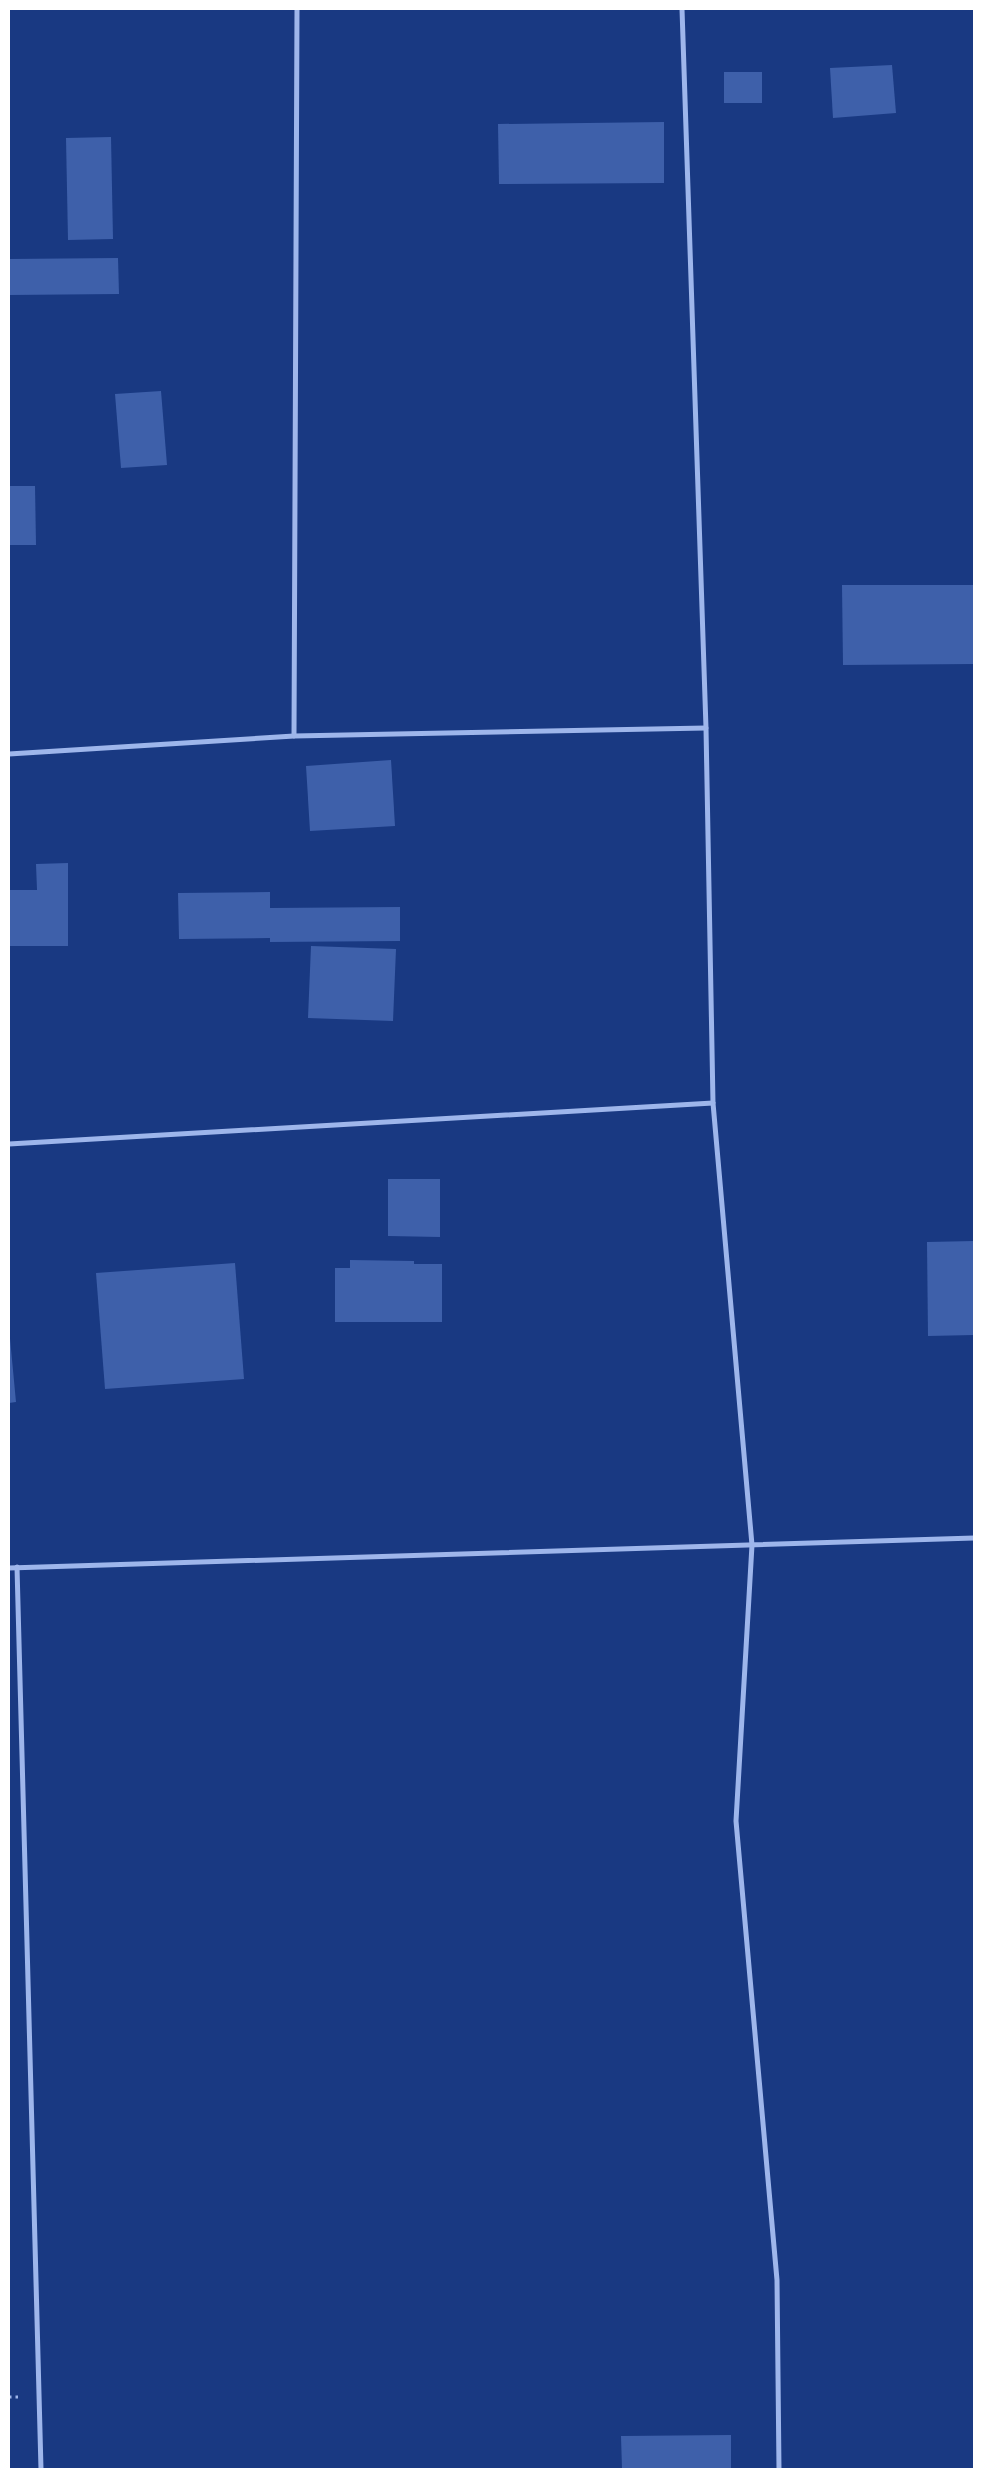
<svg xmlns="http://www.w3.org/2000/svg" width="983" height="2478" font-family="Arial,sans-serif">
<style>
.building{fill:#3e60aa}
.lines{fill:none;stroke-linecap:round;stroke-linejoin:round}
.path{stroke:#9eb6eb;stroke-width:3;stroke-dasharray:2.5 4;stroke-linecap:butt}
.minor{stroke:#9eb6eb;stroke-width:5}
</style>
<rect width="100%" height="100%" fill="#193982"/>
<g class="building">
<polygon points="892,65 896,113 833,118 830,68"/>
<rect x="724" y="72" width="38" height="31"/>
<polygon points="664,122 664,183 499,184 498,124"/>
<polygon points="111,137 113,239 68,240 66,138"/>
<polygon points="118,258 119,294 9,295 9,259"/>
<polygon points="161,391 167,465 121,468 115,394"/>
<polygon points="9,486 35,486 36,545 9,545"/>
<polygon points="842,585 974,585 974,664 843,665"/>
<polygon points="391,760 395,826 310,831 306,766"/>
<polygon points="68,863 68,946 9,946 9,890 37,890 36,864"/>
<polygon points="270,892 270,908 400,907 400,941 270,942 270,938 179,939 178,893"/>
<polygon points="311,946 396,949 393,1021 308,1018"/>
<polygon points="388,1179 440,1179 440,1237 388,1236"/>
<polygon points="974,1241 974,1335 928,1336 927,1242"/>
<polygon points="350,1260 414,1261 414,1264 442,1264 442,1322 335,1322 335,1268 350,1268"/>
<polygon points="235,1263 244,1379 105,1389 96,1273"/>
<polygon points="9,1328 16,1402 9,1403"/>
<polygon points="731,2435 731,2469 622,2469 621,2436"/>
</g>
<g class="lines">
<polyline class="path" points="9,2397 18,2397"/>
<g class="minor">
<polyline points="682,9 706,728 713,1103 752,1545 736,1821 777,2280 779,2469"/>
<polyline points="294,736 297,9"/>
<polyline points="9,754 294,736 706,728"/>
<polyline points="9,1144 713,1103"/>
<polyline points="17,1567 41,2469"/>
<polyline points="9,1568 974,1538"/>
</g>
</g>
<rect width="983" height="2478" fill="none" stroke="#ffffff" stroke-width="20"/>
</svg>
